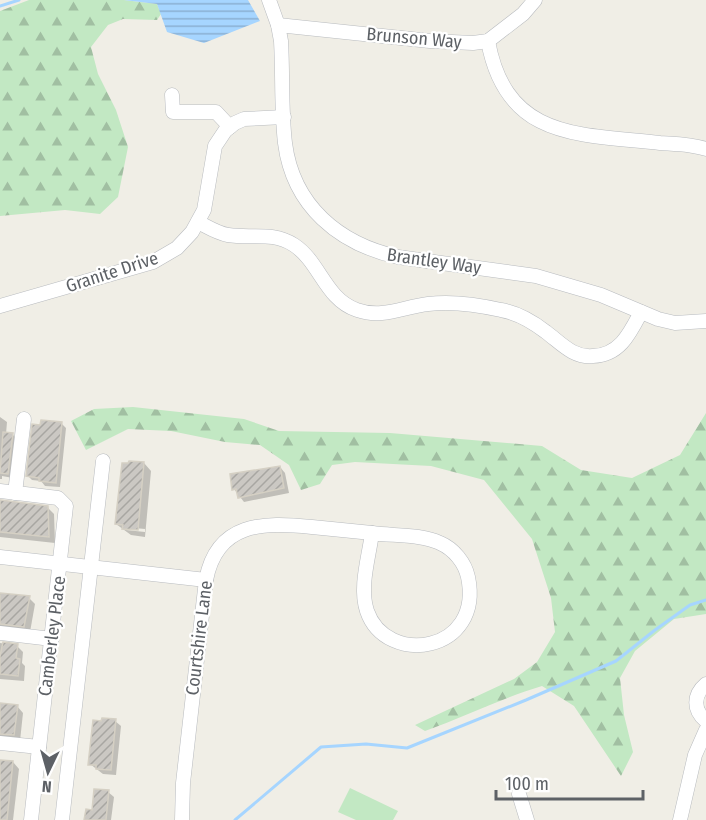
<svg xmlns="http://www.w3.org/2000/svg" width="706" height="820" font-family="'Fira Sans Condensed',sans-serif">
<style>
.forest{fill:url(#forest-firs)}
.park{fill:#c2e8c3}
.water{fill:url(#water-rules)}
.shadow{fill:#0003;fill-rule:evenodd}
.lines{fill:none;stroke-linecap:round;stroke-linejoin:round}
.stream{stroke:#a6d5ff;stroke-width:3}
.building{fill:url(#building-hatch);stroke:#d5d0c4;stroke-width:1.5}
.minor-casing{stroke:#b8bbbf;stroke-width:15}
.minor{stroke:#fff;stroke-width:14}
.labels{text-anchor:middle;dominant-baseline:central;stroke-width:4.5;stroke-linejoin:round;paint-order:stroke}
.street-label{font-size:18px;fill:#5d6166;stroke:#fff}
</style>
<defs>
<pattern id="forest-firs" width="22" height="20" patternUnits="userSpaceOnUse" patternTransform="scale(1.5)"><rect width="22" height="20" fill="#c2e8c3"/><path d="M5 1l3.5 6h-7zM16 11l3.5 6h-7z" fill="#a1bfa2"/></pattern>
<pattern id="water-rules" width="6" height="5" patternUnits="userSpaceOnUse" patternTransform="scale(1.5)"><rect width="6" height="5" fill="#a6d5ff"/><path d="M0 2.5h6" fill="none" stroke="#8ab0d2"/></pattern>
<pattern id="building-hatch" width="6" height="6" patternUnits="userSpaceOnUse" patternTransform="scale(1.5)"><rect width="6" height="6" fill="#cbc8c3"/><path d="M-1 1l2-2M0 6l6-6M5 7l2-2" fill="none" stroke="#a8a6a2"/></pattern>
</defs>
<rect width="100%" height="100%" fill="#f0eee6"/>
<g class="forest">
<polygon points="29,0 124,0 157,4 161,14 157,20 123,19 108,25 91,47 98,74 116,110 128,147 118,197 100,214 65,210 0,216 0,11"/>
<path d="M 133,407 L 244,419 L 279,431 L 390,433 L 542,446 L 581,470 L 632,478 L 680,455 L 706,413 L 706,614 L 674,619 L 635,651 L 620,678 L 624,715 L 633,752 L 621,776 L 574,706 L 542,686 C 502,698 464,717 425,731 L 415,725 L 514,679 L 537,662 L 555,632 L 551,598 L 532,539 L 484,480 L 431,466 L 355,462 L 332,465 L 320,484 L 301,490 L 289,465 L 260,445 L 225,442 L 171,431 L 128,429 L 86,450 L 71,421 L 94,409 Z"/>
</g>
<polygon class="park" points="350,788 398,811 393,820 356,820 338,812"/>
<polygon class="water" points="124,0 248,0 260,21 204,43 167,32 157,4"/>
<g class="shadow">
<polygon points="0,417 7,422 6,434 13,435 17,439 13,478 2,476 2,479 0,479"/>
<polygon points="61,423 66,428 60,487 45,486 41,481 32,480 28,476"/>
<path d="M 144,463 L 151,471 L 145,537 L 131,535 L 116,524 ZM 123,527 L 145,529 L 145,532 L 126,530 Z"/>
<polygon points="280,467 285,473 289,493 244,502 234,489"/>
<polygon points="0,502 47,507 54,514 55,543 0,537"/>
<polygon points="0,594 29,598 35,604 30,632 0,633"/>
<polygon points="0,643 17,646 23,652 22,663 25,666 24,681 0,679"/>
<polygon points="0,705 17,706 23,713 20,741 0,742"/>
<polygon points="115,721 121,726 116,775 103,774 90,764"/>
<polygon points="0,761 13,762 19,769 13,820 0,820"/>
<polygon points="108,792 114,797 111,820 85,820"/>
</g>
<g class="lines">
<g class="stream">
<polyline points="0,6 19,0"/>
<polyline points="235,820 321,747 366,744 407,748 526,700 616,661 655,630 690,605 706,600"/>
</g>
</g>
<g class="building">
<polygon points="41,420 62,422 56,483 39,481 39,478 26,476 32,424 40,425"/>
<polygon points="3,432 13,433 8,474 0,473"/>
<polygon points="129,461 144,462 138,530 122,529 123,525 115,524 122,463 128,463"/>
<polygon points="280,466 284,488 238,498 236,489 232,490 230,474"/>
<polygon points="0,500 48,506 49,537 0,532"/>
<polygon points="0,593 30,596 24,627 0,624"/>
<polygon points="3,642 18,644 16,658 20,659 18,676 0,674 0,656"/>
<polygon points="0,703 18,705 14,735 0,734"/>
<polygon points="102,718 116,719 111,770 96,769 96,765 88,765 93,720 101,721"/>
<polygon points="0,760 13,761 7,820 0,820"/>
<polygon points="94,789 109,790 106,820 84,820 86,809 92,810"/>
</g>
<g class="lines">
<g class="minor-casing">
<g id="minor">
<path d="M 269,0 L 278,25 L 281,41 C 283,75 281,109 285,143 C 293,206 339,244 398,257 L 536,276 L 601,295 L 658,319 L 675,323 L 706,321"/>
<polyline points="278,25 430,41 473,43 488,41 523,14 535,0"/>
<path d="M 488,41 C 506,140 579,134 660,143 C 675,144 692,144 706,149"/>
<polyline points="172,95 173,112 216,112 230,127"/>
<path d="M 198,222 C 208,227 217,233 228,235 C 252,239 272,231 294,245 C 320,262 325,299 357,310 C 382,319 403,307 428,304 C 451,301 479,305 501,310 C 518,313 533,322 546,332 C 561,343 573,358 593,356 C 620,355 630,333 641,312"/>
<polyline points="0,306 153,262 177,248 192,232 204,210 215,146 225,131 235,123 244,119 284,117"/>
<polyline points="0,491 58,498 66,506 31,820"/>
<polyline points="15,493 24,419"/>
<path d="M 372,533 C 393,536 421,534 440,543 C 454,549 465,563 468,577 C 484,653 386,667 367,611 C 359,587 369,557 372,533 Z"/>
<polyline points="0,557 206,580"/>
<polyline points="0,633 52,639"/>
<path d="M 706,684 C 693,695 693,710 706,721"/>
<polyline points="0,743 39,747"/>
<polyline points="519,794 527,820"/>
<polyline points="62,820 103,461"/>
<path d="M 182,820 L 183,783 L 206,580 C 217,522 263,522 312,527 C 332,529 352,531 372,533"/>
<polyline points="680,820 695,755 706,730"/>
</g>
</g>
<use href="#minor" class="minor"/>
</g>
<g class="labels">
<g class="street-label">
<text transform="translate(414 38) rotate(5)">Brunson Way</text>
<text transform="translate(434 261) rotate(8)">Brantley Way</text>
<text transform="translate(112 272) rotate(-18)">Granite Drive</text>
<text transform="translate(52 636) rotate(-83)">Camberley Place</text>
<text transform="translate(199 638) rotate(-83)">Courtshire Lane</text>
</g>
</g>
<g transform="translate(48 772) rotate(185)" stroke="#ffffff" stroke-width="4.5" paint-order="stroke">
<path d="M0-4.5L10 22L0 15L-10 22Z" fill="#5d6166"/>
<text y="-9" font-size="16" font-weight="bold" text-anchor="middle" fill="#5d6166">N</text>
</g>
<path d="M496 790v9h147v-9" fill="none" stroke="#5d6166" stroke-width="3"/>
<text x="505" y="790" font-size="18" fill="#5d6166" stroke="#ffffff" stroke-width="4.5" paint-order="stroke">100 m</text>
</svg>
